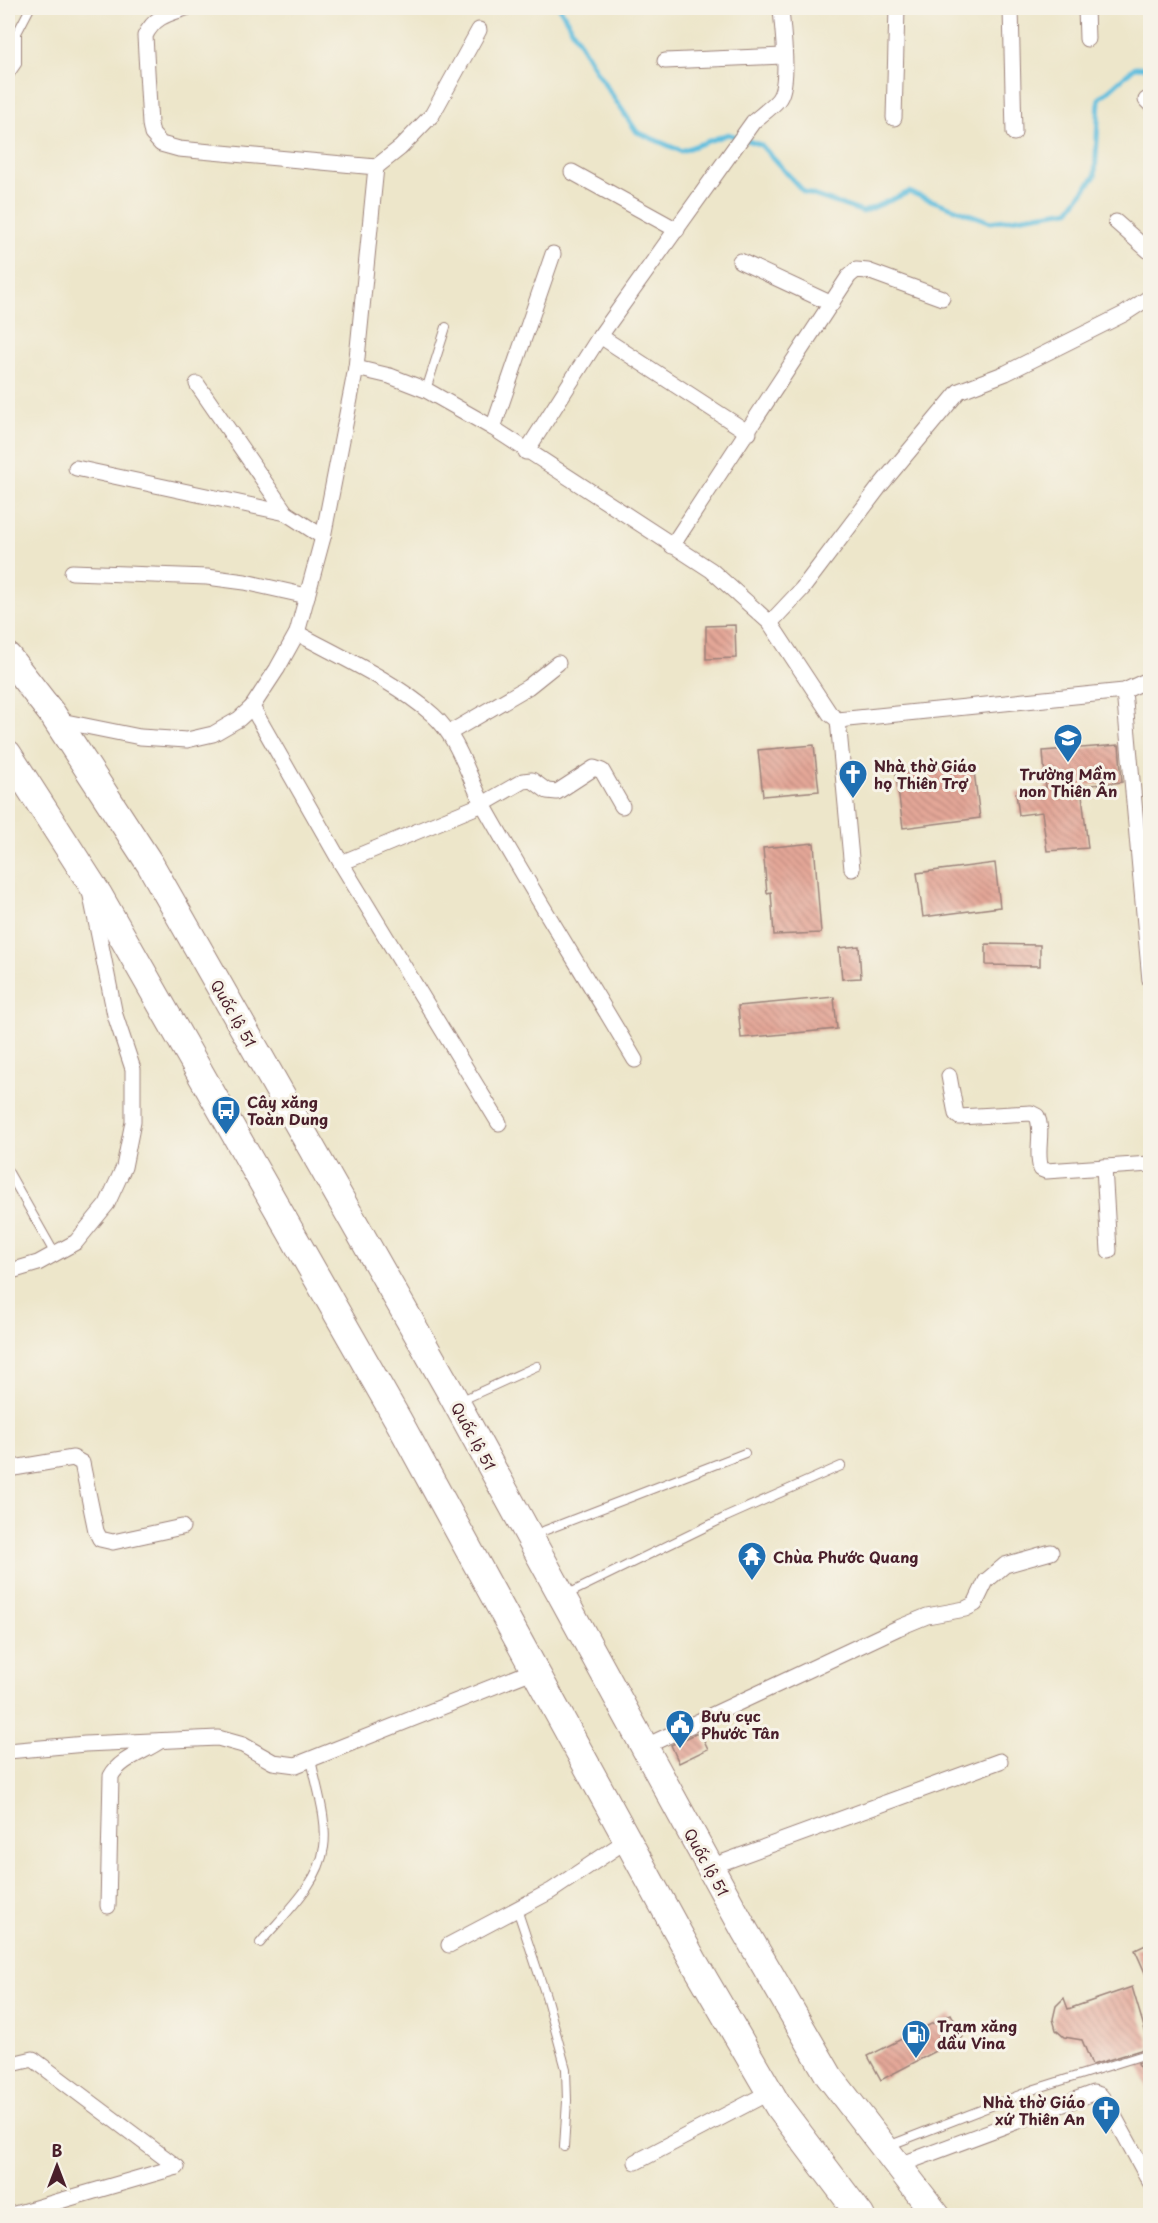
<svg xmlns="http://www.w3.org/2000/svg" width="1158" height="2223" font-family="'Playpen Sans',sans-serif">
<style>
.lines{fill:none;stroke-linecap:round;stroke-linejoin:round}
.stream{stroke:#5fbede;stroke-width:5}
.building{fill:url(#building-back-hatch)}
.lane-casing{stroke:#9c827a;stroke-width:10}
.street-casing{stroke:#9c827a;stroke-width:17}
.highway-casing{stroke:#9c827a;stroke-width:29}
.lane{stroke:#fff;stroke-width:8}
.street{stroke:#fff;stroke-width:15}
.highway{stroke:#fff;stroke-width:27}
.labels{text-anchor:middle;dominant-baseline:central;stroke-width:6;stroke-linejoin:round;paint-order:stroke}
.poi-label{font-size:15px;font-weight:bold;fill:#4a1f2b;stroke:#f7f3e8;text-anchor:start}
.street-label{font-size:15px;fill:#4a1f2b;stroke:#f7f3e8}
</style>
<defs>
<pattern id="building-back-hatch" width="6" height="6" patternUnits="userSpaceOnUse" patternTransform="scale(1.5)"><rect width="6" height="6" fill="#e4a798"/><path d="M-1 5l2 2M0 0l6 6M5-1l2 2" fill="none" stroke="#bb877c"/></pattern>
</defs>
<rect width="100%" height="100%" fill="#f7f3e8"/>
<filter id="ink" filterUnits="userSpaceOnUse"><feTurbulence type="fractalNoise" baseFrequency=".0167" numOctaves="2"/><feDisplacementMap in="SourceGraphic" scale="12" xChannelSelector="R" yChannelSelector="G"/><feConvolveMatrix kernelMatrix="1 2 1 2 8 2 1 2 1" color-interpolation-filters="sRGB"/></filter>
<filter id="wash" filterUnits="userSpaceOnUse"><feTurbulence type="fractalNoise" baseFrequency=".008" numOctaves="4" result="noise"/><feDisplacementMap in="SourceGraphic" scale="24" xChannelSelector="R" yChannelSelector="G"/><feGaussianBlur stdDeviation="1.35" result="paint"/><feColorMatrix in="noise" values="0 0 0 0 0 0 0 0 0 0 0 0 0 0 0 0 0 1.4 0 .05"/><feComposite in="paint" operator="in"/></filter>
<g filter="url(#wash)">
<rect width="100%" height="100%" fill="#ede6ca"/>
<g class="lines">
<polyline class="stream" points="560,8 596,71 637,132 681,151 728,134 761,145 804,192 863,212 909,192 991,222 1069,210 1095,176 1099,99 1135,67 1150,68"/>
</g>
<g id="blocks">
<g class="building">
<polygon points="735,625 736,658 706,659 706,626"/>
<polygon points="814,745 819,791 763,796 758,750"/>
<polygon points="1119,745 1122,782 1081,786 1088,848 1047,851 1042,812 1019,815 1016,793 1046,789 1043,751"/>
<polygon points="973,764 980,818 903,828 896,774"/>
<polygon points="814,843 821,933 774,935 771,892 767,893 763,848"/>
<polygon points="995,863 1000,907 923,917 917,873"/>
<polygon points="986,944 1040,945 1040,966 986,965"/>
<polygon points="859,946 861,978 842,979 839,948"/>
<polygon points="834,997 837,1029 741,1038 738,1006"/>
<polygon points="700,1732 708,1749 679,1763 671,1745"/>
<polygon points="1150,1943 1150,1984 1135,1950"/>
<polygon points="1132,1987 1150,2047 1092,2065 1082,2040 1064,2037 1056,2030 1053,2019 1056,2006 1064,1998 1068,2009"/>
<polygon points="951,2014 963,2037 881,2080 868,2056"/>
<polygon points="1150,2059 1150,2093 1149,2093 1138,2063"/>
</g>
</g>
</g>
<g filter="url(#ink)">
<use href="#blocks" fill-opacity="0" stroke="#9c827a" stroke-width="1.5"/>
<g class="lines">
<g class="lane-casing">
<g id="lane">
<polyline points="8,77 17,64 17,33 29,10"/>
<polyline points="426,390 446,327"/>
<polyline points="8,1171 55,1254"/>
<polyline points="460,1401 537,1366"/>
<polyline points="533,1535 745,1453"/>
<polyline points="566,1595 726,1517 841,1466"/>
<polyline points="517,1909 546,1996 566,2069 567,2101 564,2147"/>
<path d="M 260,1943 C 283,1915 319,1885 324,1847 C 328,1819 316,1786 311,1759"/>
<polyline points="888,2146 1035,2089 1150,2053"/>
</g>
</g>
<g class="street-casing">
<g id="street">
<polyline points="1011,8 1014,133"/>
<polyline points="1086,8 1087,39"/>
<polyline points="665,61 783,56"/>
<polyline points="1146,100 1150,104"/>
<polyline points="894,118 897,8"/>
<polyline points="376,167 400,148 432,115 479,30"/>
<polyline points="572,172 677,230"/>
<polyline points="1116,222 1150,252"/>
<polyline points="740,261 832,304"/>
<polyline points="600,336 749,433"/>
<polyline points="356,368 390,376 426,390 493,428 711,570 770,623 830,714 838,720 1124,691 1150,679"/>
<polyline points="197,384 286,513 323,537"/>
<polyline points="493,428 553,254"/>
<path d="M 526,452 L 600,336 L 753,122 C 761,115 771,108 778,100 C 791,84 782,29 781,8"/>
<polyline points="76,468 286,513"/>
<polyline points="672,546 849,276 856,270 868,271 942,298"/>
<polyline points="72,572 207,577 245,582 307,596"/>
<polyline points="770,623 802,589 880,486 959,391 1006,373 1124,314 1150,297"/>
<path d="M 297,633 C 341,657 396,682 433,715 C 459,738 468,777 484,806 C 532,892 585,975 635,1060"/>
<polyline points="1124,691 1150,980"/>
<polyline points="252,707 341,863 499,1123"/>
<path d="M 56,720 L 140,737 L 187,740 L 213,734 L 239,719 L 252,707 L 277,669 L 297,633 L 323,537 L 356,368 L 376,167 L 179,149 L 161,144 L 152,134 L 150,124 L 145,36 C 154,17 167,14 186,8"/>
<polyline points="838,720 852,869"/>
<polyline points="449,733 528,687 558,663"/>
<polyline points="341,863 483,804 523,781 532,780 547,791 557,792 594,768 602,771 622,806"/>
<path d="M 949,1076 L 956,1114 L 959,1117 L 1031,1113 L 1037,1116 C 1044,1132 1035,1152 1041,1169 L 1046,1171 L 1150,1164"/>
<polyline points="1104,1167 1109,1251"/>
<polyline points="8,1272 38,1263 76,1242 107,1204 124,1167 133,1122 133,1069 115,1015 91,896"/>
<polyline points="8,1469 73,1458 82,1463 96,1531 100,1539 113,1542 182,1527"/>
<polyline points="644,1747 898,1628 927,1616 965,1609 975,1604 986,1581 1005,1565 1051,1552"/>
<polyline points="8,1751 85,1744 218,1738 243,1745 273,1762 296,1765 535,1670"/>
<polyline points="710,1867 1000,1761"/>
<path d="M 108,1906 L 111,1776 C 120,1759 144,1752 160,1741"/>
<polyline points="449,1945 551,1891 627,1840"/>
<polyline points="8,2065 33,2059 177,2167"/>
<polyline points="636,2162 770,2092"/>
<polyline points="897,2166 1093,2093 1100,2095 1108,2105 1150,2182"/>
<polyline points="8,2216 177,2167"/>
</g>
</g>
<g class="highway-casing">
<g id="highway">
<polyline points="8,657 53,715 150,864 451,1393 745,1931 829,2076 937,2216"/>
<polyline points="8,754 98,894 398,1420 693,1960 778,2106 861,2216"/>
</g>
</g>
<use href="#lane" class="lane"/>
<use href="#street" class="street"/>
<use href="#highway" class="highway"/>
</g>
</g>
<defs>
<g id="school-pin" transform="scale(1.5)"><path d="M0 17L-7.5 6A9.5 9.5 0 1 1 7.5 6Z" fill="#1f6fb2" stroke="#f7f3e8"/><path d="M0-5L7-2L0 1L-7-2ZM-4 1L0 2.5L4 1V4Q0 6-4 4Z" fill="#fff"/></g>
<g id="church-pin" transform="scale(1.5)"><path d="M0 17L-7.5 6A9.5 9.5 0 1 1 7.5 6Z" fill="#1f6fb2" stroke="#f7f3e8"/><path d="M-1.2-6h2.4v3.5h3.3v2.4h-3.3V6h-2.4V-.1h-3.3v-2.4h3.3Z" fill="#fff"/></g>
<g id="bus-pin" transform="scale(1.5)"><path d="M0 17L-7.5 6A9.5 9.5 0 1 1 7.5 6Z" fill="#1f6fb2" stroke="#f7f3e8"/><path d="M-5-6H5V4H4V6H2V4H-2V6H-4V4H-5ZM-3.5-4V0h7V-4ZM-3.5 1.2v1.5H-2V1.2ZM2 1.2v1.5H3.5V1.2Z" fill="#fff"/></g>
<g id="temple-pin" transform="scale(1.5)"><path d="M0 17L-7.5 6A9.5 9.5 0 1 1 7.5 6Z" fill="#1f6fb2" stroke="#f7f3e8"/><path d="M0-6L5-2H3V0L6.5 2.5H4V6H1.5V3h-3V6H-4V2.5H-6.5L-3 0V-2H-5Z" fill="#fff"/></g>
<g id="civic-pin" transform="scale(1.5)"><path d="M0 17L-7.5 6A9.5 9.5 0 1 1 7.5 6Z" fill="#1f6fb2" stroke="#f7f3e8"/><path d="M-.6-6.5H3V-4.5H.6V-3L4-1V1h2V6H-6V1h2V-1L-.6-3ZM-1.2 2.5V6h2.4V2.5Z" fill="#fff"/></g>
<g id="fuel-pin" transform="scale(1.5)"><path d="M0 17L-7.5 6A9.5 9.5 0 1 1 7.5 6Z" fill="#1f6fb2" stroke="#f7f3e8"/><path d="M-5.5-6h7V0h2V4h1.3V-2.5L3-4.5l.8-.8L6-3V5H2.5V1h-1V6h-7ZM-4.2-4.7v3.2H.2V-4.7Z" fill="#fff"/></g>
</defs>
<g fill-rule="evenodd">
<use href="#school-pin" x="1068" y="738"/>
<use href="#church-pin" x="853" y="774"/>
<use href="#bus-pin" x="226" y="1110"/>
<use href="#temple-pin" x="752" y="1556"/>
<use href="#civic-pin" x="680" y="1724"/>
<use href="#fuel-pin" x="916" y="2034"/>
<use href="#church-pin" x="1106" y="2110"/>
</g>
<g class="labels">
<g class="poi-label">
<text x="874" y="765">Nhà thờ Giáo<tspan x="874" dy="17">họ Thiên Trợ</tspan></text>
<text x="1068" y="773" text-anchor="middle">Trường Mầm<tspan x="1068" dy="17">non Thiên Ân</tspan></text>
<text x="247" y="1101">Cây xăng<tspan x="247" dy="17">Toàn Dung</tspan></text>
<text x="773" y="1556">Chùa Phước Quang</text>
<text x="701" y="1715">Bưu cục<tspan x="701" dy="17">Phước Tân</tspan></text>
<text x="937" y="2025">Trạm xăng<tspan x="937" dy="17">dầu Vina</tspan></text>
<text x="1085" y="2101" text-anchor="end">Nhà thờ Giáo<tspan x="1085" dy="17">xứ Thiên An</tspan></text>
</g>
<g class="street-label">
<text transform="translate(234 1013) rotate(60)">Quốc lộ 51</text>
<text transform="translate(474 1436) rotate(61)">Quốc lộ 51</text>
<text transform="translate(707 1862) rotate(61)">Quốc lộ 51</text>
</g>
</g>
<rect width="1158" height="2223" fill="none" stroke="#f7f3e8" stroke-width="30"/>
<g transform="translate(57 2166)" stroke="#f7f3e8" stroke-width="4.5" paint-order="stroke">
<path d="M0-4.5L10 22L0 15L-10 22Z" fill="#4a1f2b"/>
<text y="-9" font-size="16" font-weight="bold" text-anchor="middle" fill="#4a1f2b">B</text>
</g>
</svg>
